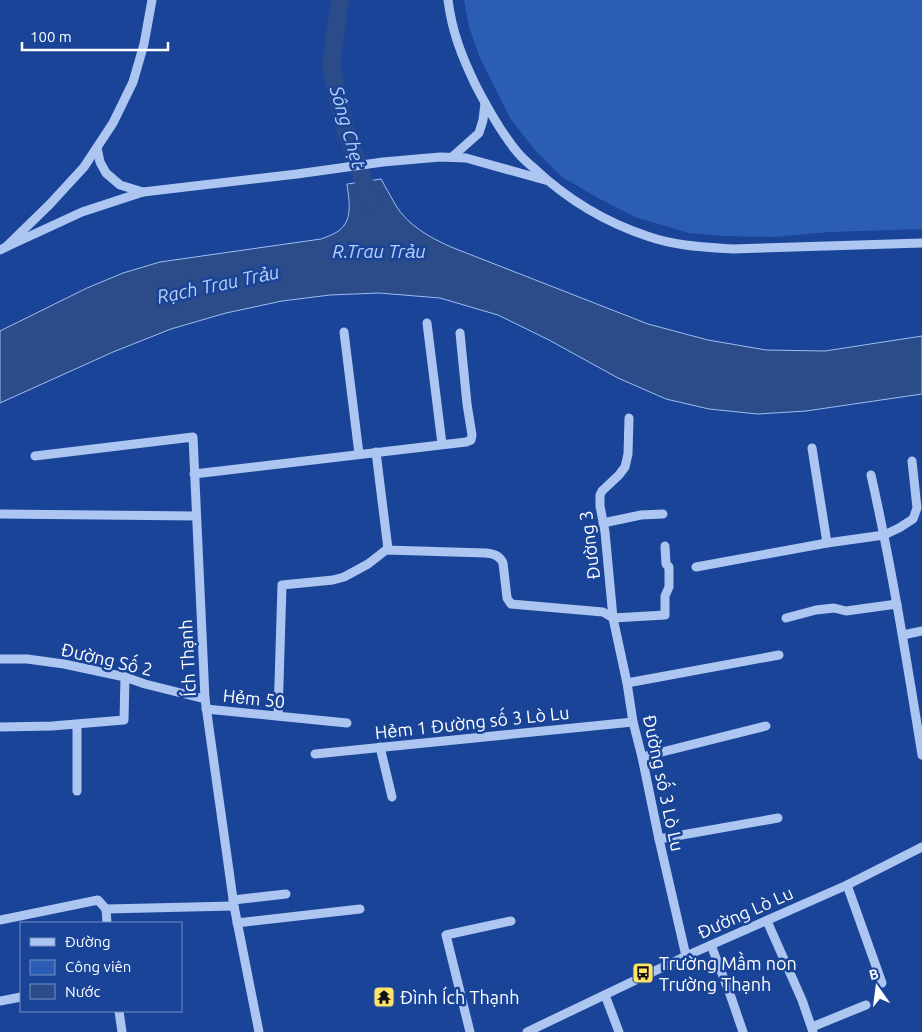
<svg xmlns="http://www.w3.org/2000/svg" width="922" height="1032" font-family="Ubuntu,sans-serif">
<style>
.green{fill:#2c5db5}
.water{fill:#2b4b89;stroke:#9ebef3}
.lines{fill:none;stroke-linecap:round;stroke-linejoin:round}
.river{stroke:#2b4b89;stroke-width:18}
.minor{stroke:#acc5f1;stroke-width:9}
.labels{text-anchor:middle;dominant-baseline:central;stroke-width:5;stroke-linejoin:round;paint-order:stroke}
.street-label{font-size:18px;fill:#fff;stroke:#194497}
.poi-label{font-size:18px;fill:#fff;stroke:#194497;text-anchor:start}
.water-label{font-size:19px;font-style:italic;fill:#b8cff7;stroke:#194497}
</style>
<rect width="100%" height="100%" fill="#194497"/>
<polygon class="green" points="464,0 922,0 922,229 830,232 773,237 721,236 689,233 635,217 598,198 562,177 534,149 510,118 480,58 469,27"/>
<path class="water" d="M 381,179 C 386,187 390,196 395,204 C 407,225 429,237 451,247 L 648,324 L 708,340 L 766,350 L 825,351 L 922,336 L 922,394 L 806,411 L 758,414 L 709,409 L 666,399 L 618,378 L 549,340 L 498,315 L 440,298 L 379,293 L 330,295 L 282,301 L 226,313 L 171,329 L 113,352 L 0,403 L 0,331 L 87,288 L 123,273 L 160,262 L 321,239 C 326,237 332,235 337,232 C 354,221 349,201 347,184 Z"/>
<g class="lines">
<polyline class="river" points="340,0 331,65 345,129 364,181 370,203"/>
<g class="minor">
<path d="M 448,0 C 452,32 462,57 476,86 C 488,109 501,133 518,153 C 523,159 529,164 535,169 C 567,199 605,222 647,236 C 675,246 704,247 733,249 L 922,243"/>
<polyline points="97,148 100,162 106,173 120,185 143,192"/>
<polyline points="452,157 479,133 483,120 485,103"/>
<polyline points="6,247 82,212 143,192 297,174 383,162 440,157 466,158 545,180"/>
<polyline points="0,250 6,247 50,204 84,167 113,123 133,82 144,44 152,0"/>
<polyline points="427,323 442,444"/>
<polyline points="344,332 359,454"/>
<polyline points="629,418 628,454 625,467 619,475 602,491 600,495 600,506 605,532 613,618 627,683 633,722 642,757 659,839 686,956"/>
<polyline points="812,448 827,543"/>
<polyline points="376,452 388,549"/>
<polyline points="35,456 193,437 205,699 234,906 259,1032"/>
<polyline points="194,474 466,442 471,440 472,435 467,404 460,333"/>
<path d="M 871,475 C 892,568 907,662 922,755"/>
<polyline points="0,514 196,516"/>
<polyline points="603,523 641,515 663,514"/>
<polyline points="696,567 827,543 884,535 899,528 913,519 917,508 912,461"/>
<polyline points="613,618 665,615 665,596 669,587 669,567 666,564 665,546"/>
<polyline points="786,618 816,610 834,608 846,611 897,604"/>
<polyline points="903,635 922,631"/>
<polyline points="0,659 27,659 64,664 125,677 145,684 205,699"/>
<polyline points="627,683 779,655"/>
<polyline points="206,709 347,723"/>
<path d="M 278,716 L 282,585 L 333,580 L 344,577 L 368,564 L 386,550 L 486,553 C 494,554 499,555 503,563 L 507,598 L 511,604 L 603,612 L 613,618"/>
<polyline points="77,725 77,791"/>
<polyline points="0,727 52,726 124,720 125,677"/>
<polyline points="380,747 392,797"/>
<polyline points="315,754 633,722"/>
<polyline points="642,757 766,726"/>
<polyline points="659,839 778,818"/>
<polyline points="847,885 882,983"/>
<polyline points="233,900 286,894"/>
<polyline points="106,909 107,923"/>
<polyline points="0,920 98,900 106,909 234,906"/>
<polyline points="767,921 802,1000 813,1032"/>
<polyline points="237,923 360,909"/>
<polyline points="711,945 731,997 743,1032"/>
<polyline points="605,995 619,1032"/>
<polyline points="0,1001 21,997"/>
<polyline points="119,1011 122,1032"/>
<polyline points="812,1027 866,1005"/>
<polyline points="470,1032 446,935 511,921"/>
<polyline points="527,1032 686,956 847,885 922,847"/>
</g>
</g>
<defs>
<g id="bus-square" transform="scale(1.125)"><rect x="-9" y="-9" width="18" height="18" rx="4" fill="#ffe26b" stroke="#194497"/><path d="M-5-6H5V4H4V6H2V4H-2V6H-4V4H-5ZM-3.5-4V0h7V-4ZM-3.5 1.2v1.5H-2V1.2ZM2 1.2v1.5H3.5V1.2Z" fill="#111"/></g>
<g id="temple-square" transform="scale(1.125)"><rect x="-9" y="-9" width="18" height="18" rx="4" fill="#ffe26b" stroke="#194497"/><path d="M0-6L5-2H3V0L6.5 2.5H4V6H1.5V3h-3V6H-4V2.5H-6.5L-3 0V-2H-5Z" fill="#111"/></g>
</defs>
<g fill-rule="evenodd">
<use href="#bus-square" x="643" y="973"/>
<use href="#temple-square" x="384" y="997"/>
</g>
<g class="labels">
<g class="street-label">
<text transform="translate(589 545) rotate(-97)">Đường 3</text>
<text transform="translate(187 658) rotate(-93)">Ích Thạnh</text>
<text transform="translate(107 659) rotate(13)">Đường Số 2</text>
<text transform="translate(254 698) rotate(6)">Hẻm 50</text>
<text transform="translate(472 722) rotate(-6)">Hẻm 1 Đường số 3 Lò Lu</text>
<text transform="translate(664 783) rotate(78)">Đường số 3 Lò Lu</text>
<text transform="translate(745 912) rotate(-24)">Đường Lò Lu</text>
</g>
<g class="poi-label">
<text x="659" y="963">Trường Mầm non<tspan x="659" dy="21">Trường Thạnh</tspan></text>
<text x="400" y="997">Đình Ích Thạnh</text>
</g>
<g class="water-label">
<text transform="translate(348 127) rotate(74)">Sông Chẹt</text>
<text x="379" y="251">R.Trau Trảu</text>
<text transform="translate(218 284) rotate(-12)">Rạch Trau Trảu</text>
</g>
</g>
<rect x="20" y="922" width="162" height="90" fill="#194497" stroke="#758fc1"/>
<rect x="30" y="938" width="25" height="8" fill="#acc5f1" stroke="#758fc1"/>
<text x="65" y="947" font-size="15" fill="#ffffff">Đường</text>
<rect x="30" y="960" width="25" height="15" fill="#2c5db5" stroke="#758fc1"/>
<text x="65" y="972" font-size="15" fill="#ffffff">Công viên</text>
<rect x="30" y="984" width="25" height="15" fill="#2b4b89" stroke="#758fc1"/>
<text x="65" y="997" font-size="15" fill="#ffffff">Nước</text>
<g transform="translate(877 987) rotate(346)" stroke="#194497" stroke-width="4" paint-order="stroke">
<path d="M0-4L9 19L0 12L-9 19Z" fill="#ffffff"/>
<text y="-8" font-size="14" font-weight="bold" text-anchor="middle" fill="#ffffff">B</text>
</g>
<path d="M22 42v8h146v-8" fill="none" stroke="#ffffff" stroke-width="2.5"/>
<text x="30" y="42" font-size="15" fill="#ffffff" stroke="#194497" stroke-width="4" paint-order="stroke">100 m</text>
</svg>
